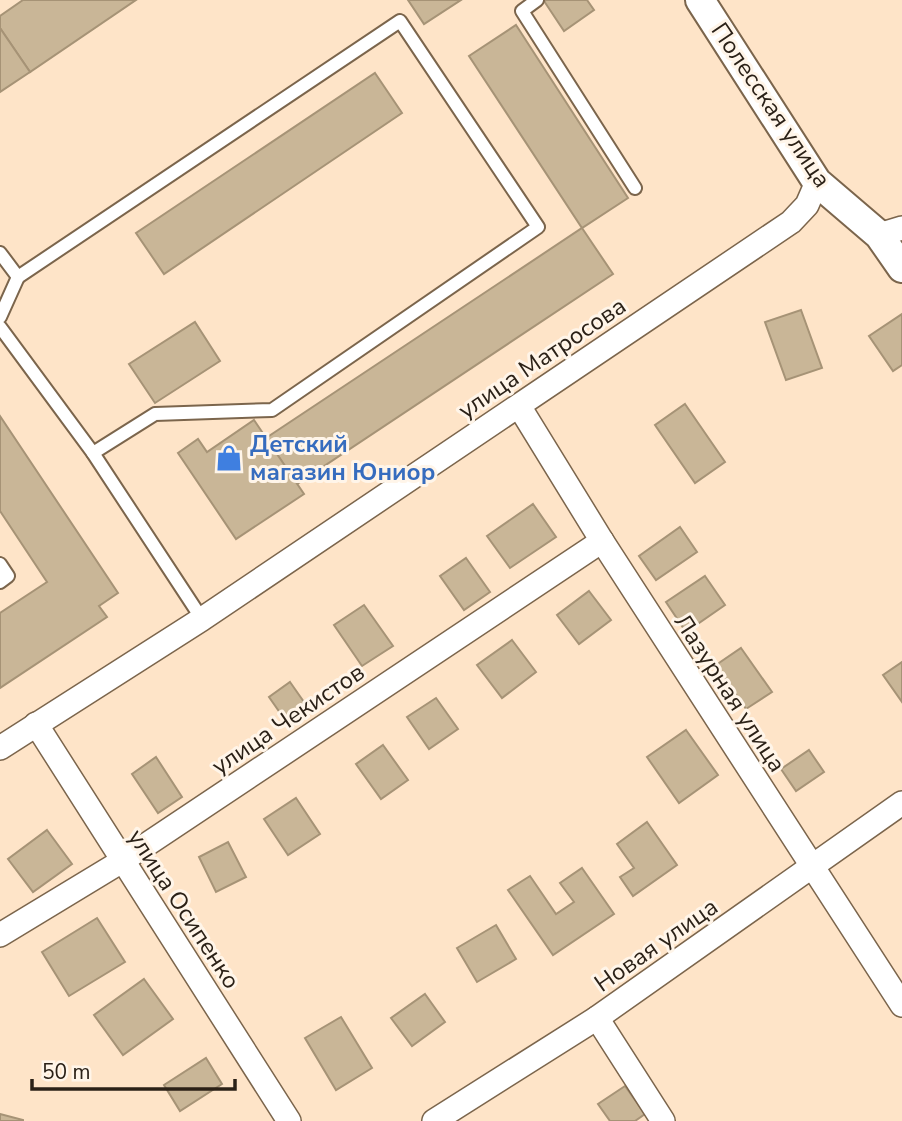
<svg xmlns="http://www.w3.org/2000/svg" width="902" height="1121" font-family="'Nunito Sans',sans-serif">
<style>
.building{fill:#c9b697;stroke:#a69376;stroke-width:2}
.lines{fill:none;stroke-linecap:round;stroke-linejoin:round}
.service-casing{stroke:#7b654c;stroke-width:16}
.minor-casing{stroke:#7b654c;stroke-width:26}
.tertiary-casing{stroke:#7b654c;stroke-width:32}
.service{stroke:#fff;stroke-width:12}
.minor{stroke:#fff;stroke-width:23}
.tertiary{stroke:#fff;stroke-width:28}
.labels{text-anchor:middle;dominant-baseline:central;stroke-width:6;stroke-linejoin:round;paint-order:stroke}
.street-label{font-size:24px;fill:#2b2117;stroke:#fff5e9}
.shop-label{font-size:24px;font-weight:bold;fill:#366cbe;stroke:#fff5e9;text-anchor:start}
</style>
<rect width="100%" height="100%" fill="#fee4c8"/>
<g class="building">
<polygon points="23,0 136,0 30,72 0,28 0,16"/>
<polygon points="408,0 461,0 424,24"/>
<polygon points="546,0 587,0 594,10 564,31 544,1"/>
<polygon points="516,25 628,198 582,228 469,56"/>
<polygon points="0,28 30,72 0,92"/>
<polygon points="375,73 402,113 164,274 136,233"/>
<polygon points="582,228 613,274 297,484 266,438"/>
<polygon points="801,310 822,368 786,380 765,322"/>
<polygon points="902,314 902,365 893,371 869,336"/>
<polygon points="195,322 220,361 155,403 129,364"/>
<polygon points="685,404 725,462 695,483 655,425"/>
<polygon points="0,416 118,593 99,606 107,617 0,688 0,613 47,582 0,511"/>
<polygon points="254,420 304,494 236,539 178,453 198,439 207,452"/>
<polygon points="533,504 556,537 510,568 487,536"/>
<polygon points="680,527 697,552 656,580 639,556"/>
<polygon points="466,558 490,592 464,610 440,576"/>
<polygon points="705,576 725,605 686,632 666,602"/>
<polygon points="589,591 611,620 579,644 557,615"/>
<polygon points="364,605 393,646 362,666 334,625"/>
<polygon points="512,640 536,672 502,698 477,665"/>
<polygon points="741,648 772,692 746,709 716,665"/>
<polygon points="902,662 902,702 883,675"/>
<polygon points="290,682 311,712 290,727 269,697"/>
<polygon points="436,698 458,729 429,749 407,717"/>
<polygon points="686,730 718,775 679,803 647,757"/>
<polygon points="383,745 408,780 381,799 356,764"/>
<polygon points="809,750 824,772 796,791 781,769"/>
<polygon points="156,757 182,797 158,813 132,774"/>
<polygon points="296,798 320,834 288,855 264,819"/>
<polygon points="647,822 677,865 633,896 620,877 634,868 617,844"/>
<polygon points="47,830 72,864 33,892 8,859"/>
<polygon points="228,842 246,877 216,892 199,857"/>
<polygon points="582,868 614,914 553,955 508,890 530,876 556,914 574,902 560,883"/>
<polygon points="97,918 125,962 69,996 42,952"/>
<polygon points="496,925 516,959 477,982 457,948"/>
<polygon points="144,979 173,1019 123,1055 94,1015"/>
<polygon points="425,994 445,1022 412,1046 391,1018"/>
<polygon points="341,1017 372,1068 336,1090 305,1038"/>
<polygon points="206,1058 222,1084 180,1111 164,1085"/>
<polygon points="625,1086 645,1114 635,1121 610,1121 598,1104"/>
<polygon points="0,1114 23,1120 23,1121 0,1121"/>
</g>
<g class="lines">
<g class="service-casing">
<g id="service">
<polyline points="537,0 522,11 635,188"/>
<polyline points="0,253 18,277 0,317"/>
<polyline points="18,277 400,21 538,227 272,410 155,414 93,453"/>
<polyline points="0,327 93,453 202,619"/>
<polyline points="0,564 8,576 0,582"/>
</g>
</g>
<g class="minor-casing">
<g id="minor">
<polyline points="879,235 902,228"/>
<polyline points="519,406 602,541 902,1005"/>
<polyline points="36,724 289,1121"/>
<polyline points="0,748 202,619 791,222 807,205 817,182"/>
<polyline points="0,935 122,861 602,541"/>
<polyline points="597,1018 663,1121"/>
<polyline points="434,1121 597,1018 902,803"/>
</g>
</g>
<g class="tertiary-casing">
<polyline id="tertiary" points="700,0 817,182 879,235 902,268"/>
</g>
<use href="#service" class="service"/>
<use href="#minor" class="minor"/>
<use href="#tertiary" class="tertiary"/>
</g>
<defs>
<g id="shop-bare" transform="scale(2.1)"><path d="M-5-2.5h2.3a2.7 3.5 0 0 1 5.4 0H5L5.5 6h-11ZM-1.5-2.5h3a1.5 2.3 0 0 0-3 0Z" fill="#3f7fe0" stroke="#fff5e9" stroke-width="2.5" paint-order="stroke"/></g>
</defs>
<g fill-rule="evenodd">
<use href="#shop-bare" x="229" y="458"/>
</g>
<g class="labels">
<g class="street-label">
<text transform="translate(771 105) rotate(56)">Полесская улица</text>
<text transform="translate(542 358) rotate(-34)">улица Матросова</text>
<text transform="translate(730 693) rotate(57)">Лазурная улица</text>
<text transform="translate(288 719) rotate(-34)">улица Чекистов</text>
<text transform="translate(184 909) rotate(57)">улица Осипенко</text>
<text transform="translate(656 945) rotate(-35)">Новая улица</text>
</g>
<g class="shop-label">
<text x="250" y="444">Детский<tspan x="250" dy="28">магазин Юниор</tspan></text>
</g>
</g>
<path d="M32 1079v10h203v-10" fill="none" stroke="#2b2117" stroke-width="3.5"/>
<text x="42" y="1079" font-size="21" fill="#2b2117" stroke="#fff5e9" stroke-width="5" paint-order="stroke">50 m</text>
</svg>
